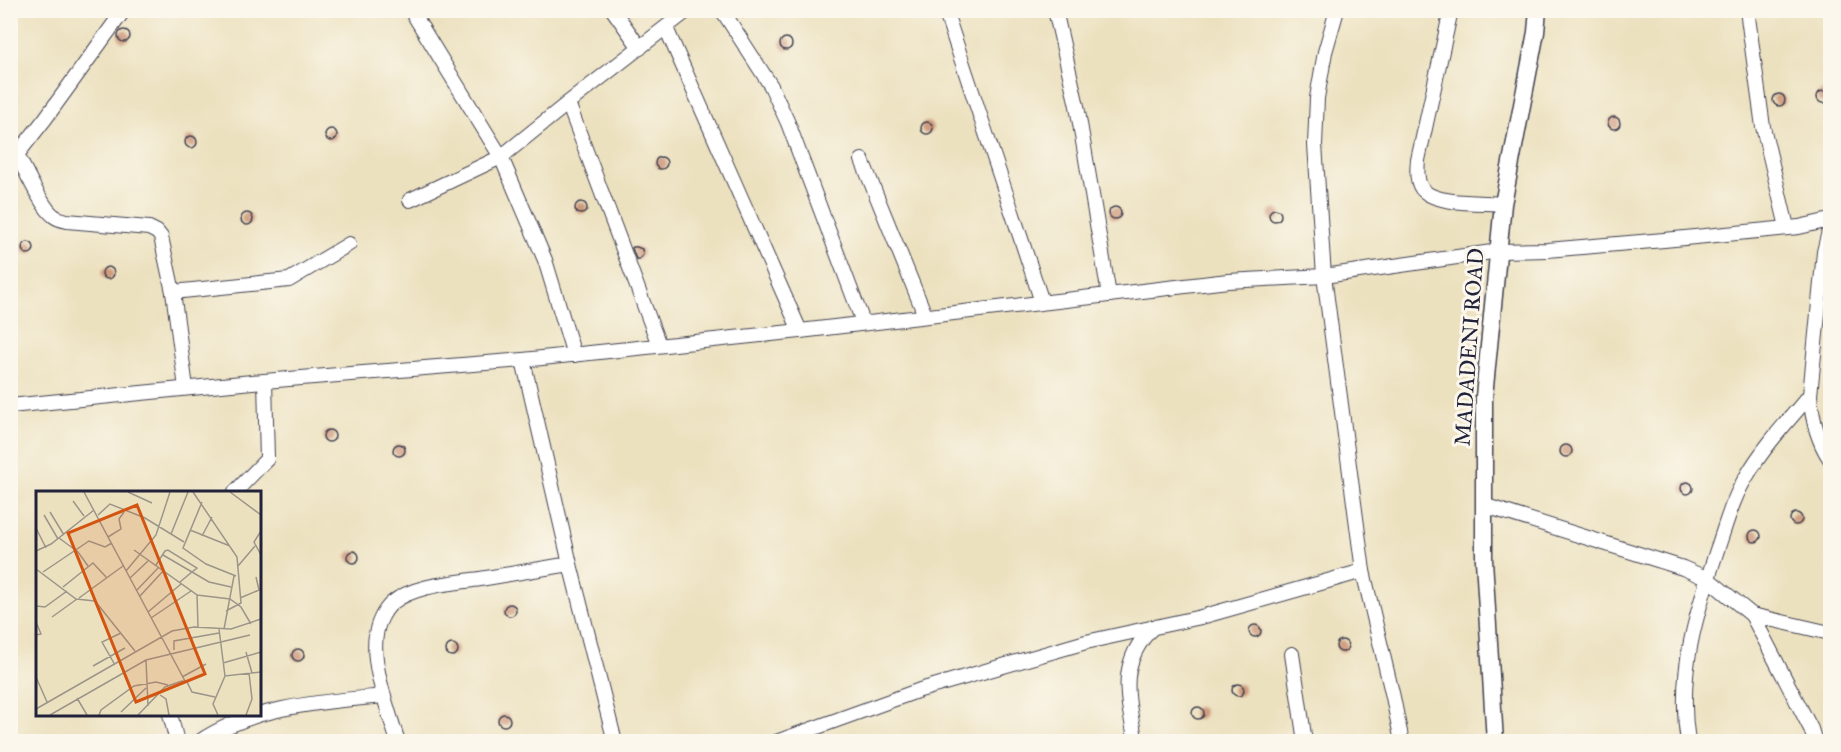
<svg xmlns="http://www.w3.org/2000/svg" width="1841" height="752" font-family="'IM FELL Great Primer',serif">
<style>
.building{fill:#ce997c}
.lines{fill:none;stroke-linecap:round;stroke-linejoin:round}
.minor-casing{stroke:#403f4f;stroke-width:16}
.tertiary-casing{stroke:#403f4f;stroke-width:19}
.minor{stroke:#fff;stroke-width:14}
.tertiary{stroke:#fff;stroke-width:16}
.labels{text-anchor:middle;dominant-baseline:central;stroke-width:6;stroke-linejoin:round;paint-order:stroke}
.street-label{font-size:22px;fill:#22223b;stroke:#fbf7ec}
.inset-road{fill:none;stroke:#9b958a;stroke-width:1.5}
.view{fill:#d45411;fill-opacity:0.15;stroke:#d45411;stroke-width:3}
.inset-edge{fill:none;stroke:#22223b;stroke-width:3}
</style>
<rect width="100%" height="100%" fill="#fbf7ec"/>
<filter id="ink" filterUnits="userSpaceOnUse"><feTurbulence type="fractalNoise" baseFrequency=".0167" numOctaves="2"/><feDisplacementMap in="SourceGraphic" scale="12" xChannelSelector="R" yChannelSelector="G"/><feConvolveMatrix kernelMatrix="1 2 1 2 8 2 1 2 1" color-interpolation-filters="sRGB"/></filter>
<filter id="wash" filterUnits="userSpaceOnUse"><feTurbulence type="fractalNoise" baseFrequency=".008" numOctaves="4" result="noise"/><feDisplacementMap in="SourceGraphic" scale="24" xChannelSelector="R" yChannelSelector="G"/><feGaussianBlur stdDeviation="1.35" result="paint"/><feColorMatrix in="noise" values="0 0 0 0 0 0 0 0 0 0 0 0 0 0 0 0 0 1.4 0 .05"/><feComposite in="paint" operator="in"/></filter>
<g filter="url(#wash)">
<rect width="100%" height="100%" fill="#ece1bf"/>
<g id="blocks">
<g class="building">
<circle cx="124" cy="36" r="6"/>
<circle cx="786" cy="44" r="6"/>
<circle cx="1823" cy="97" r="6"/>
<circle cx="1779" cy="100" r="6"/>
<circle cx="1614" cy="123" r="6"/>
<circle cx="927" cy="128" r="6"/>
<circle cx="331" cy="135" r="6"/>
<circle cx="191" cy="142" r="6"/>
<circle cx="661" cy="163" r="6"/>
<circle cx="581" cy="208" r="6"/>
<circle cx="1115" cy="213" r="6"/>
<circle cx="1275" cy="215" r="6"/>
<circle cx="247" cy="219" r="6"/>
<circle cx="28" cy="248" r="6"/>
<polygon points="633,247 637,247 642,249 643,255 639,259 636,259 632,248"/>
<circle cx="108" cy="273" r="6"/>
<circle cx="329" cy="436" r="6"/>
<circle cx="399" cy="450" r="6"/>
<circle cx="1566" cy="451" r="6"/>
<circle cx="1687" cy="488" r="6"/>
<circle cx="1796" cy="519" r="6"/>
<circle cx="1755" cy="536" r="6"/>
<circle cx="353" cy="557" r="6"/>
<circle cx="510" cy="610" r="6"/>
<circle cx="1255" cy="631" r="6"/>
<circle cx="1342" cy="646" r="6"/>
<circle cx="452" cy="650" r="6"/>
<circle cx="298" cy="655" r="6"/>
<circle cx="1238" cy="690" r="6"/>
<circle cx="1198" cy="713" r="6"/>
<circle cx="504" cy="720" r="6"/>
</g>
</g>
</g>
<g filter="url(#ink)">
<use href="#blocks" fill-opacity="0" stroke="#403f4f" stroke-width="1.5"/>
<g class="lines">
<g class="minor-casing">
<g id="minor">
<polyline points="411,10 501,157 545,260 574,355"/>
<polyline points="613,10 640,48"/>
<polyline points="722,10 771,86 788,123 863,322"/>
<polyline points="945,10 1042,302"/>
<polyline points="1055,10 1077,106 1109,295"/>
<polyline points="1337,10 1325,52 1317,98 1315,145 1324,276 1363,571 1393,697 1402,742"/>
<path d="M 1451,10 L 1418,160 C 1417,170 1416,184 1424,191 C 1439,205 1483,202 1503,204"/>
<polyline points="1747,10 1763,127 1787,227"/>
<polyline points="666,28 800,331"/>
<polyline points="568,103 659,345"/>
<path d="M 17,155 C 25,169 42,208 54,216 C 58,219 62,220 67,221 L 149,228 L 157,232 L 161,237 L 173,292 L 186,388"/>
<polyline points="862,160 925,315"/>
<polyline points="12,161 45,119 124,10"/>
<polyline points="410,200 501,157 568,103 688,10"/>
<path d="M 1830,227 L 1824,252 L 1810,395 C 1812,418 1817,440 1830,459"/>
<polyline points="173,292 289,280 349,244"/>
<polyline points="523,360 570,564 615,742"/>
<polyline points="10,406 252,382 523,360 800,331 1228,281 1324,276 1499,251 1547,250 1664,240 1799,227 1830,220"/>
<polyline points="235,492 267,459 265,381"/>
<polyline points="1483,505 1683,568 1708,579 1752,615 1830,633"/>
<polyline points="1752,615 1811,729 1815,742"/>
<polyline points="1292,654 1305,742"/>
<polyline points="170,714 177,742"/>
<path d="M 199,742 C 252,706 322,702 384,696"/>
<path d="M 398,742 C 389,712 371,665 376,635 C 377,624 384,610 392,603 C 413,585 454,583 480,579 C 510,574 540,569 570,564"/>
<polyline points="776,742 920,690 1086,642 1201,617 1363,571"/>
<path d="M 1136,742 C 1127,697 1117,663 1153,627"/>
<path d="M 1688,742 C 1677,673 1696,614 1717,550 C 1726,524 1733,497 1748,474 C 1765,445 1789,420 1810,395"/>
</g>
</g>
<g class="tertiary-casing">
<polyline id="tertiary" points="1495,742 1484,560 1484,397 1503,204 1536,32 1538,10"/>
</g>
<use href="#minor" class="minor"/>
<use href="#tertiary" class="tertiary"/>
</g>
</g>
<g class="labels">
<g class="street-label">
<text transform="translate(1469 347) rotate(-86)">MADADENI ROAD</text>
</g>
</g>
<g transform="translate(36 491)">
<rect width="225" height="225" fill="#ece1bf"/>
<path class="inset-road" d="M 48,1 L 149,190M 92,1 L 116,12M 157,1 L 201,66 L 205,112 L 190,120M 194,1 L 225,24M 37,10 L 48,25M 166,11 L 147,57 L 170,73 L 200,85M 14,21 L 28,44M 8,24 L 22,48M 62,24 L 74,13 L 109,27 L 148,51M 0,37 L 10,57M 154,39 L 194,55M 225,40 L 218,51 L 225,64M 135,43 L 152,1M 166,45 L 176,26M 72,46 L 85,38 L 83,28 L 88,21M 23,47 L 42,61 L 52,75M 98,59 L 161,104 L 162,136M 0,60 L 15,53 L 58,19M 120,74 L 129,60 L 132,59 L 161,77 L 156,81 L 127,64M 202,75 L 219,55M 0,78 L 40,108 L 59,110 L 99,160M 90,80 L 120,44 L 134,1M 7,81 L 53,50 L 69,56 L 76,52M 94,87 L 112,70M 144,91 L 156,81 L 173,91 L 195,96M 27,96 L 57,72 L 71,87M 100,100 L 123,76M 161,104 L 194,108 L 205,116 L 215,133M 104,105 L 128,79M 43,107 L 87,75M 204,107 L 223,99 L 220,86M 0,115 L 9,116 L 31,100M 112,121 L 145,93M 16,126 L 41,108M 115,127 L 155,100M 0,131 L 5,143 L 0,144M 183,138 L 189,185 L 225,181M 188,138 L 198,85M 138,159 L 138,150 L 183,142M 210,161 L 216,182M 110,169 L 112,215M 187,172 L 225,161M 79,174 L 66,151 L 85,142M 57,175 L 89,157M 0,186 L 11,211M 146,186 L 170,173M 124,204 L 130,208 L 133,224M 41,207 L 51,224M 0,218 L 136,140 L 158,136 L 195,138 L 225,128M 85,221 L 110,197M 14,224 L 110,169 L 214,144M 63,224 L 65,219 L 98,195 L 120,191 L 132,194M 102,224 L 129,196 L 146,190 L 151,191 L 156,201 L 179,206M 182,224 L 177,213 L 189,185M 210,224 L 216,208 L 213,182"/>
<path class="view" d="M 101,14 L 169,183 L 100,211 L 32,42 Z"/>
<rect width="225" height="225" class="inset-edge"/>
</g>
<rect width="1841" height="752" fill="none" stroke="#fbf7ec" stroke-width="36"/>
</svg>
